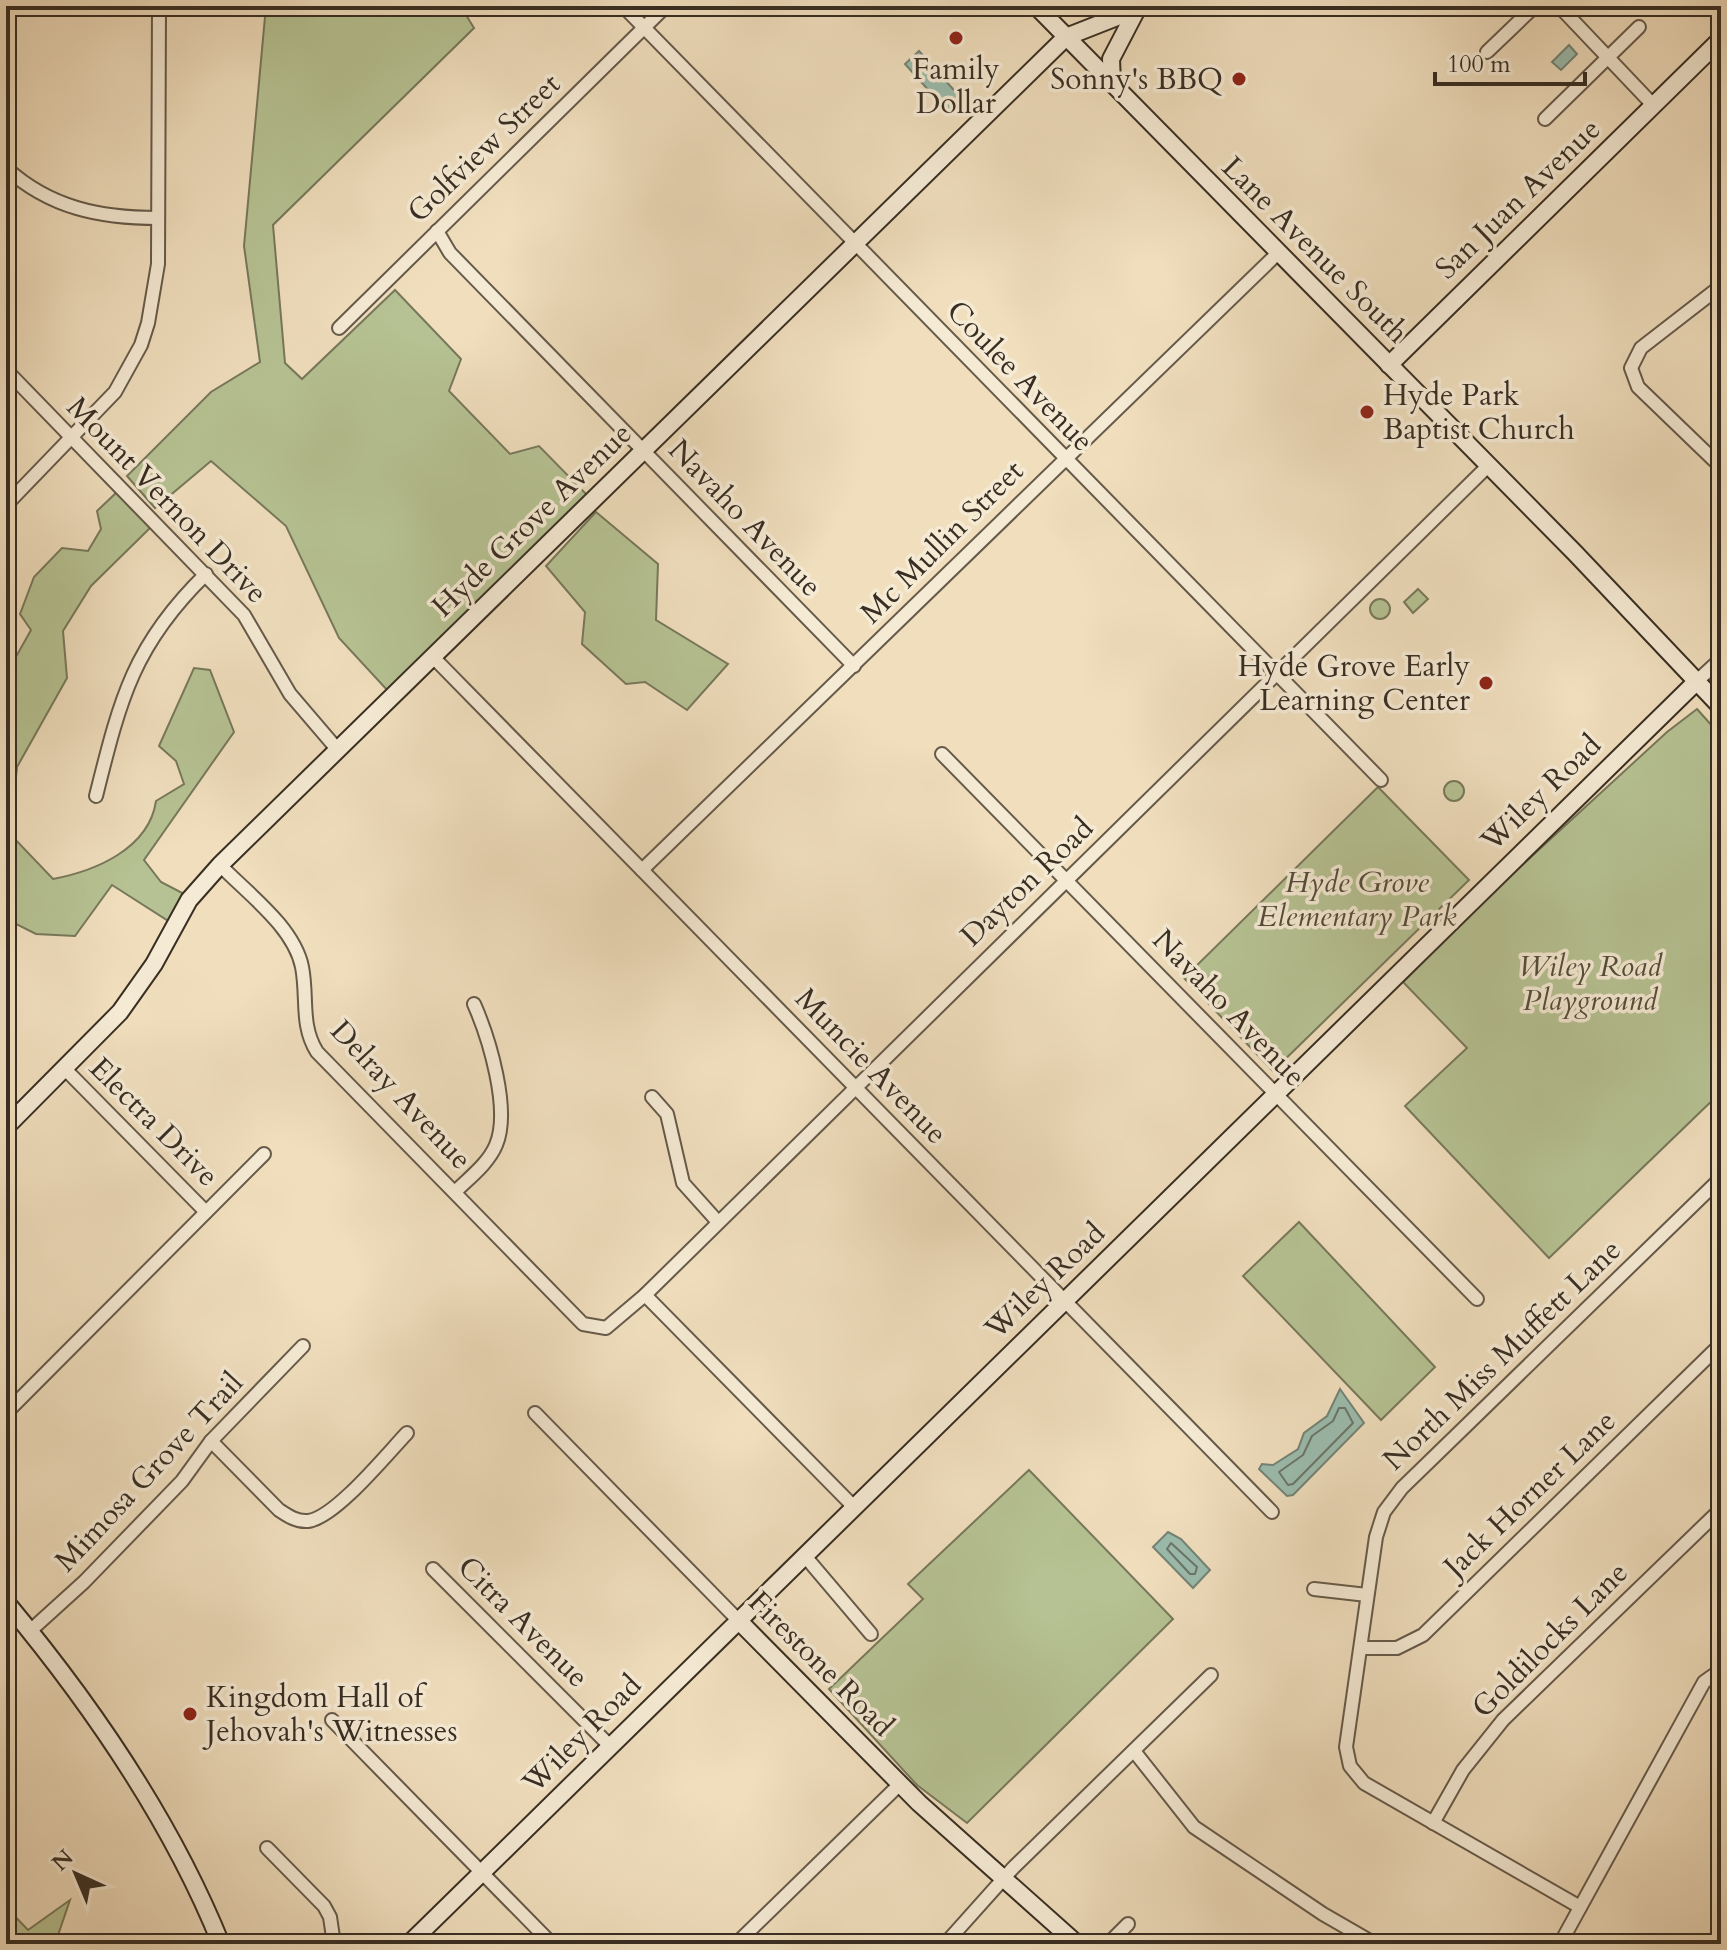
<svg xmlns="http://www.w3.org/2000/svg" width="1727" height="1950" font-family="Cardo,serif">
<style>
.green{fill:#b6c293;stroke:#77785b;stroke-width:2}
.water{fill:#9bbcad;stroke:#738376;stroke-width:2}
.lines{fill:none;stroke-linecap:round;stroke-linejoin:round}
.shore{stroke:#6a7568;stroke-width:2}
.street-casing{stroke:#665a4a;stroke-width:16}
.secondary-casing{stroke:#382e23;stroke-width:20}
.street{stroke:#f5ead4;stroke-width:12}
.secondary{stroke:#f5ead4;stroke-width:16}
.poi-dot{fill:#8f2418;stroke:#f5ead4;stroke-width:3}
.labels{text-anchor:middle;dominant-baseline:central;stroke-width:7;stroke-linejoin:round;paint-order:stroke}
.poi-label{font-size:30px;fill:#382e23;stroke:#f5ead4;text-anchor:end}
.street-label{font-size:30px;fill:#382e23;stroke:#f5ead4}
.park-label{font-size:30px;font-style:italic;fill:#514c39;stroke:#f5ead4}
</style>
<rect width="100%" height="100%" fill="#f0debd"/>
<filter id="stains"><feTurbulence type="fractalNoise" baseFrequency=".0025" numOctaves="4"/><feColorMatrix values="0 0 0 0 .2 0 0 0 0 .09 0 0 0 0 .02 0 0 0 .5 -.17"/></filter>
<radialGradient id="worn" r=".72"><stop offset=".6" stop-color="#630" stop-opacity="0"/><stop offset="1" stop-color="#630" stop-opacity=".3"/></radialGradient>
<g class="green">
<polygon points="266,6 465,6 463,10 474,28 273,225 285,363 302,379 395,290 461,359 449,391 510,454 539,446 587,495 389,692 339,638 286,526 211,461 155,508 127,476 211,392 260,362 244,246"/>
<path d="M 117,492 L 151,527 L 91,586 L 63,631 L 67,678 L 17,767 L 10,834 L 53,879 C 95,871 149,849 156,801 L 184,784 L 176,761 L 159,746 L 194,668 L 210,670 L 234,732 L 144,860 L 161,882 L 186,895 L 170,922 L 112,885 L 75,936 L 36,934 L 6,919 L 6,658 L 17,655 L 31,630 L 20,614 L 34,577 L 62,548 L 88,551 L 101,529 L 97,511 Z"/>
<polygon points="596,512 658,564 656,620 728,664 687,710 645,682 626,684 582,644 585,612 546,566"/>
<polygon points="1418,589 1428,599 1413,613 1404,602"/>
<circle cx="1380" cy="609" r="10"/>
<polygon points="1697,709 1721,736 1721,1092 1549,1258 1405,1106 1467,1048 1403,982 1495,890 1667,732"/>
<circle cx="1454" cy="791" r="10"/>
<polygon points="1378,787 1469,880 1273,1071 1184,978"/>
<polygon points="1299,1222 1435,1367 1381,1420 1243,1276"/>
<polygon points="1029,1470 1173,1619 967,1823 917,1785 829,1689 923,1599 908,1584"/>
<polygon points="70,1900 55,1944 6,1944 6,1907 28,1930"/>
</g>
<g class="water">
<polygon points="1569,45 1577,54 1561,70 1552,62"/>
<polygon points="919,51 961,98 962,104 953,114 948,112 905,64"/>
<polygon points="1340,1389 1364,1423 1293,1495 1287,1496 1259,1469 1262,1464 1273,1465 1298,1449 1304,1433 1327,1416"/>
<polygon points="1168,1532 1181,1539 1210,1570 1193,1588 1153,1547"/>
</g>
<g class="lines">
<g class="shore">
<polygon points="1339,1408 1345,1408 1353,1423 1293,1484 1288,1485 1279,1472 1303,1455 1312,1436 1333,1421"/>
<polygon points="1171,1543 1197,1567 1195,1574 1190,1574 1167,1549"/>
</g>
<g class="street-casing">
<g id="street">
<polyline points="623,6 1381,780"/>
<polyline points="1559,6 1654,106"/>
<polyline points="6,26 7,25"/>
<polyline points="1487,52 1535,6"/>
<polyline points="1545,119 1639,27"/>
<path d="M 6,168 C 50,208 100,218 158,218"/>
<polyline points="437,231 450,253 854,666"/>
<polyline points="1721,286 1641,348 1631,368 1638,387 1721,467"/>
<polyline points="339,328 666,6"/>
<polyline points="6,370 244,615 290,694 337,749"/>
<polyline points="6,505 115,392 141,345 148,323 158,264 159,6"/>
<polyline points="432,656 1272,1512"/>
<polyline points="1697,681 1721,659"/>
<polyline points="942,754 1477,1299"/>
<path d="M 96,796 C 120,700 133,645 206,574"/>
<path d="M 220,865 C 247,893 294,927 302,967 C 308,997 300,1025 317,1052 L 583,1324 L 606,1328 L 645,1295 L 1488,466"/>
<polyline points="642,870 1278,253"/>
<polyline points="64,1068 206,1212"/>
<polyline points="652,1097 667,1114 683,1183 718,1222"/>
<path d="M 455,1192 C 469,1178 488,1164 496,1145 C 511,1110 489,1038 474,1004"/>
<polyline points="645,1295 854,1507"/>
<polyline points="6,1413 264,1154"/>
<polyline points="535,1413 738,1620"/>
<path d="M 211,1441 L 279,1510 C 288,1516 297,1522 308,1521 C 335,1518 387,1454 407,1433"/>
<polyline points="804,1555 871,1634"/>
<polyline points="433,1569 610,1746"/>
<polyline points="1314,1589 1367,1595"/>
<polyline points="30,1631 84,1582 182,1481 211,1441 303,1346"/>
<polyline points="1361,1648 1397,1648 1423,1635 1721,1344"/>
<polyline points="332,1720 552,1944"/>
<polyline points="1134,1751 1194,1827 1323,1914 1375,1944"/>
<polyline points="1433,1823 1463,1770 1503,1720 1721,1509"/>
<polyline points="267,1848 324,1906 330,1917 334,1944"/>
<polyline points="1580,1907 1364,1783 1350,1766 1346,1747 1376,1537 1384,1512 1402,1488 1721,1178"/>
<polyline points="736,1944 900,1784"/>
<polyline points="945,1944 1013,1868 1211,1675"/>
<polyline points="1108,1944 1128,1924"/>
<polyline points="1560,1944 1704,1682 1721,1670"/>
</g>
</g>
<g class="secondary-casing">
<g id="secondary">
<polyline points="1036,6 1575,553 1721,707"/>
<polyline points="1112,83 1111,59 1136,11"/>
<polyline points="1389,365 1721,39"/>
<polyline points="6,1127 120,1012 154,964 189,900 220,865 1066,37 1145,6"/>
<path d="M 6,1602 C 91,1704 171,1820 221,1944"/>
<polyline points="738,1620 919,1803 1077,1944"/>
<polyline points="409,1944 1697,681"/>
</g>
</g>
<use href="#street" class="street"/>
<use href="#secondary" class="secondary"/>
</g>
<g class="poi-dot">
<circle cx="956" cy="38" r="8"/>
<circle cx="1239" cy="79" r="8"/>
<circle cx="1367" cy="412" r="8"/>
<circle cx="1486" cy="683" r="8"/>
<circle cx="190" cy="1714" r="8"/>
</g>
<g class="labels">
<g class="poi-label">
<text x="956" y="69" text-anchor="middle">Family<tspan x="956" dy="34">Dollar</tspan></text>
<text x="1223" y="79">Sonny's BBQ</text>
<text x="1383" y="395" text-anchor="start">Hyde Park<tspan x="1383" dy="34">Baptist Church</tspan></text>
<text x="1470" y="666">Hyde Grove Early<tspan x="1470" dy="34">Learning Center</tspan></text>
<text x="206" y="1697" text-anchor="start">Kingdom Hall of<tspan x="206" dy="34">Jehovah's Witnesses</tspan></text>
</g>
<g class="street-label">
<text transform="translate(484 148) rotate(-44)">Golfview Street</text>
<text transform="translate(1518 199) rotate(-44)">San Juan Avenue</text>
<text transform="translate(1315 250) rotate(45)">Lane Avenue South</text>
<text transform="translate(1020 376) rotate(46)">Coulee Avenue</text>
<text transform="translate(167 500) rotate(46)">Mount Vernon Drive</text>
<text transform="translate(745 518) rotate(46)">Navaho Avenue</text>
<text transform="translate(532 520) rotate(-44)">Hyde Grove Avenue</text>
<text transform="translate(942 542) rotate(-45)">Mc Mullin Street</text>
<text transform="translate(1541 793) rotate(-44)">Wiley Road</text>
<text transform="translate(1027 882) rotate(-44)">Dayton Road</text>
<text transform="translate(1229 1008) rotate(46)">Navaho Avenue</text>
<text transform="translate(871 1066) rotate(46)">Muncie Avenue</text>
<text transform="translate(401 1095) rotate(47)">Delray Avenue</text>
<text transform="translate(154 1122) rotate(45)">Electra Drive</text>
<text transform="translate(1045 1281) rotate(-44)">Wiley Road</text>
<text transform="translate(1502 1355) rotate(-44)">North Miss Muffett Lane</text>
<text transform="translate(149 1472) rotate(-47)">Mimosa Grove Trail</text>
<text transform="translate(1530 1494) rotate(-44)">Jack Horner Lane</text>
<text transform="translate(523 1622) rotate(45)">Citra Avenue</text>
<text transform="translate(1550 1640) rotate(-45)">Goldilocks Lane</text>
<text transform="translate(821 1664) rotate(45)">Firestone Road</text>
<text transform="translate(582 1734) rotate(-45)">Wiley Road</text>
</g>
<g class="park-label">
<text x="1357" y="882">Hyde Grove<tspan x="1357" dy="34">Elementary Park</tspan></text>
<text x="1590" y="966">Wiley Road<tspan x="1590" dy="34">Playground</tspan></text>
</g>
</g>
<rect width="1727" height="1950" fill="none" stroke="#f0debd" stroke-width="32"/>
<rect x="8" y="8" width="1711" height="1934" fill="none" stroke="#382e23" stroke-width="4"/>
<rect x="16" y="16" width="1695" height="1918" fill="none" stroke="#382e23" stroke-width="2"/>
<g transform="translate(76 1874) rotate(316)" stroke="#f5ead4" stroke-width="6" paint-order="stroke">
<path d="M0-6L14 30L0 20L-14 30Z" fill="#382e23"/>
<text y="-12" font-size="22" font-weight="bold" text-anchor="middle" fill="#382e23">N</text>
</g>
<path d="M1435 72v12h150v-12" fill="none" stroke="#382e23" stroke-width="4"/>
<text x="1447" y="72" font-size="24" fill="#382e23" stroke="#f5ead4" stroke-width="6" paint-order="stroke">100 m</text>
<rect width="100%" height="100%" filter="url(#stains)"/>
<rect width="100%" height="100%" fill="url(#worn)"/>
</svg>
